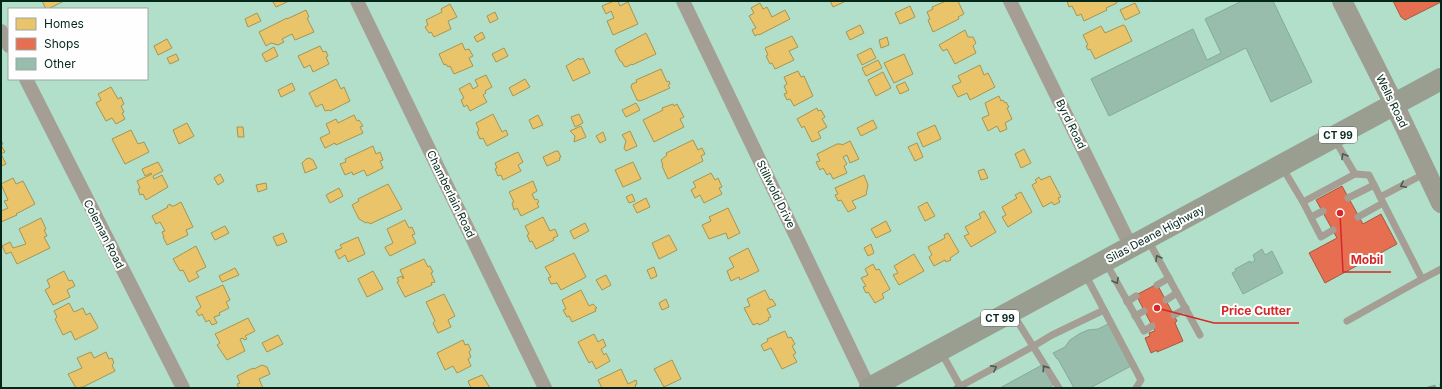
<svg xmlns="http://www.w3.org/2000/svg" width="1442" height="389" font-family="Inter,sans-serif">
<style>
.homes{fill:#e9c46a;stroke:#a49552}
.shops{fill:#e76f51;stroke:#a35a40}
.building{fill:#99bdad;stroke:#84aa9a}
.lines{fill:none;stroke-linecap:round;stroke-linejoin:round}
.lane{stroke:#a49e94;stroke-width:7}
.street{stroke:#a49e94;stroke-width:14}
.secondary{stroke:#9d9d91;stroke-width:20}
.primary{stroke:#9a9e91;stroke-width:22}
.rail{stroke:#8f9a8e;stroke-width:3;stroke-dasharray:8 4;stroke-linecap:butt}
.oneway{stroke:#4b5d51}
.labels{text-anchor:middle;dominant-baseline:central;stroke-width:4;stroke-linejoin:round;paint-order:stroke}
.shield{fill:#fefefe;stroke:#4e685e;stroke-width:1}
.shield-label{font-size:10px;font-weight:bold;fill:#03281a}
.street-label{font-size:11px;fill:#03281a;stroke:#fefefe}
.leader{fill:none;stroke:#d62828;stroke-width:1.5}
.callout-dot{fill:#d62828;stroke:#fefefe;stroke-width:1.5}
.callout-label{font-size:12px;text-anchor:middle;font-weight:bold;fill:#d62828;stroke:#fefefe;stroke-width:4;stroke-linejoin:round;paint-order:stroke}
</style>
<rect width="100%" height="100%" fill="#b1dfca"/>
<g class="homes">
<polygon points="42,1 64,1 48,9 46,9"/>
<polygon points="276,1 289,1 276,7 273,2"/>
<polygon points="614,1 618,1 620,6 628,2 638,24 613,35 607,21 614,18 611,11 606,14 602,6"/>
<polygon points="830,1 846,1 833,7"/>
<polygon points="946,1 958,1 964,14 958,17 959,19 933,32 928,20 930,19 927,12 933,9 932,7"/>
<polygon points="1067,1 1116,1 1117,3 1106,8 1107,10 1084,21 1081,14 1077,16 1072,6 1069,7"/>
<polygon points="760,3 763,9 767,7 772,17 785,10 790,19 759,35 758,34 755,36 752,30 756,28 749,16 754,13 751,8"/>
<polygon points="1135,3 1140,13 1125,20 1120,10"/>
<polygon points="450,4 457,17 448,21 451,29 434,37 431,32 429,33 425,27 428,25 426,20 442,12 441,9"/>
<polygon points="910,6 915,17 900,24 895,13"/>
<polygon points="306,10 309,17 307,18 314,32 295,40 292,34 282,39 284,42 278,45 271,43 266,46 259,32 287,18 287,19"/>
<polygon points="495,12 498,19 490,23 487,16"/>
<polygon points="257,13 261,21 248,27 245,19"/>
<polygon points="860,25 864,33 850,40 846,32"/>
<polygon points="1123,25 1125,26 1132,41 1095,59 1090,49 1088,50 1086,46 1088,45 1083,35 1101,26 1105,33"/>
<polygon points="965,30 968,37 973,37 976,43 973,46 976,53 955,64 947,49 943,51 939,45"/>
<polygon points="482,32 485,38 477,42 474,37"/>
<polygon points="646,33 656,54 632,65 632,64 626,67 624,66 622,62 620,61 615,51 616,49"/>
<polygon points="792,36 798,47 789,51 794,60 775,69 772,63 770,64 766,56 768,55 765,48"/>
<polygon points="887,37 889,45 881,48 879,40"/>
<polygon points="167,39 172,48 158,55 154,46"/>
<polygon points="462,43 465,50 469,49 473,56 469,58 473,66 454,74 450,66 448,67 446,64 444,65 439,54"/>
<polygon points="320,46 323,52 326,51 328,56 326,57 329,64 313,72 310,65 304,68 298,56"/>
<polygon points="274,47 278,56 266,62 262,54"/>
<polygon points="504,48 508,56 496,62 492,54"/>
<polygon points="871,48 876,58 862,65 857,55"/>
<polygon points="176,54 179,60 170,64 167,58"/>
<polygon points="904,54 913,74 894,83 884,63"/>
<polygon points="579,58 580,60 583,58 590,73 573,81 566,66"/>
<polygon points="878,60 882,68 866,76 862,68"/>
<polygon points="980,65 984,75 988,73 995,87 970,100 967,93 958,97 952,86 961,82 958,76"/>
<polygon points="661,69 667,82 669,81 670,84 668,85 670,88 645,99 640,101 637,100 631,87 632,84 637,82 636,80"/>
<polygon points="798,71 801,77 804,76 813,96 794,106 790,99 787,100 784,94 787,93 784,86 787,84 784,77"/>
<polygon points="883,72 891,88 876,96 868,80"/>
<polygon points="486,75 492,87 485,91 486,93 483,95 487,102 470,111 467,105 464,107 461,100 464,98 459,89 470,83 473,89 478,86 475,80"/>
<polygon points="336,79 341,89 344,87 350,101 330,111 329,110 325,111 322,104 316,107 309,93"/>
<polygon points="525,79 530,87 513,96 509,88"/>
<polygon points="905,82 909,90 900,94 896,86"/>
<polygon points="292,83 295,90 281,97 278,90"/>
<polygon points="111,87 118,99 121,97 124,104 121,106 124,112 122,113 125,119 116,124 112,118 106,121 96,103 101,100 98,94"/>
<polygon points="999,96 1001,101 1003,100 1005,103 1006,102 1009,107 1007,108 1012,119 1005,123 1007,129 1000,132 997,126 988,131 982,118 989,115 985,103"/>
<polygon points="636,103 640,110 626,117 622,110"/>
<polygon points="673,104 674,106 677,104 684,117 680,119 684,127 654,142 643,120 663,110 662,108"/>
<polygon points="817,108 818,111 821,110 825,117 822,119 827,127 818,132 821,138 812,142 804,126 802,128 797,119"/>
<polygon points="493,114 502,132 506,130 508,135 487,146 483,138 480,139 477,132 479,130 476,123"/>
<polygon points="579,114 583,123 575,127 571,117"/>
<polygon points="354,115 357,121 359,120 363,126 360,127 363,133 336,145 335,143 325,148 320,138 330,133 326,124 336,119 338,123"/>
<polygon points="538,115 543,125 533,129 529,120"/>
<polygon points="873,120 877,128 861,136 857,128"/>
<polygon points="187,123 194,136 179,144 173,130"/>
<polygon points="935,125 941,139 923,147 917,133"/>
<polygon points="581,126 586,137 574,142 575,136 570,131"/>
<polygon points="237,127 243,127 244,137 238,137"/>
<polygon points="131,130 138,144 144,142 149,152 125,164 112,139"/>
<polygon points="630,131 637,146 626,151 624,148 626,141 622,135"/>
<polygon points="603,132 606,140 600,143 596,136"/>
<polygon points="1,140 3,144 1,145 5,152 1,154 6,164 1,166"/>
<polygon points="693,140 698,150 702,148 705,154 701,156 703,161 668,179 662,166 663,165 661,160 667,155 666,153"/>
<polygon points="850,141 859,159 850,163 847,155 843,157 847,164 844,166 847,173 833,179 830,173 827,175 823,168 820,170 816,162 820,161 817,154 837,144 841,144 842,145"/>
<polygon points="917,143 923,157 915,161 908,147"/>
<polygon points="373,146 376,154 380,152 383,160 380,161 383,168 367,176 364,170 353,175 352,172 345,175 340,164 346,162 345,159"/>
<polygon points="1024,149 1031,163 1021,168 1015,154"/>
<polygon points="556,151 558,151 561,157 559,158 560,160 547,166 543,157"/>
<polygon points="518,152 523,162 518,165 521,171 503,180 501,175 498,176 495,169 497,168 495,163"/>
<polygon points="309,158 313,160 317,168 305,173 302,163 306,159"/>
<polygon points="158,162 163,171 153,176 154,179 162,175 168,187 146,200 143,194 140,195 138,189 140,188 137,181 152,174 151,173 145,176 142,169"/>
<polygon points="633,162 641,179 623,187 615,170"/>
<polygon points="984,169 988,178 981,180 978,171"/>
<polygon points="711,173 715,180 718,178 722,187 719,188 722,194 704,203 700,195 695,198 691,190 696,187 693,182"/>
<polygon points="220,174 224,181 218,185 214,178"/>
<polygon points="864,175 868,185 866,195 852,201 856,208 848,212 841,200 838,201 835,195 838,194 835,188"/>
<polygon points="1050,176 1061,197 1058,198 1060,202 1054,205 1052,202 1043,207 1032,185 1037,182 1035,180 1039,177 1041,180"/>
<polygon points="13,178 16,184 23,181 35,204 16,214 17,215 1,222 1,211 8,208 4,201 8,200 1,184"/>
<polygon points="533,181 537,191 532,194 535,200 537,199 539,202 537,203 539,207 521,216 517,208 514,210 512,203 514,202 509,192"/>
<polygon points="266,183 267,189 258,192 256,185"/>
<polygon points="388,184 402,209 370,224 368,222 366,223 359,219 352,205 359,201 358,199"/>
<polygon points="339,188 343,196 330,203 326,195"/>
<polygon points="1021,192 1032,212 1008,227 1002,217 1006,215 1002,207 1017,198 1015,195"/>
<polygon points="632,194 635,201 629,203 626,197"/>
<polygon points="646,198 650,207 637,213 633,205"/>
<polygon points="181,202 193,227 186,230 188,235 167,245 163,237 164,237 162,232 165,231 160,222 156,224 152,216 168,207 167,206 170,204 171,206 174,206"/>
<polygon points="927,202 935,216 925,221 918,207"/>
<polygon points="728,208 740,233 728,239 726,233 709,239 702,225 711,221 709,217"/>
<polygon points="984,211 996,232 971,247 964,236 969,234 965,227 981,218 979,214"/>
<polygon points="543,217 550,231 555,229 558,236 553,238 554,240 536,249 532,241 530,242 527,235 529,234 525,226"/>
<polygon points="41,218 46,229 44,230 47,236 44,237 50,248 17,264 11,252 6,254 2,246 10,242 13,248 26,244 19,229"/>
<polygon points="405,220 409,228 412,227 415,234 412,235 416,243 390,256 385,248 385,247 393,243 387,229"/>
<polygon points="886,221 891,231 876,238 871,229"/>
<polygon points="585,223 589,231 574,239 570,231"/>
<polygon points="225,226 229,233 215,240 211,233"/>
<polygon points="283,233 287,242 277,246 273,237"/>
<polygon points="948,233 959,252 950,258 951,260 946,262 945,260 934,266 929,257 932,255 928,247 945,238 944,235"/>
<polygon points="669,235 677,250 659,259 652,243"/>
<polygon points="358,237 365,254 348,262 345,255 339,259 335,251 342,248 340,245"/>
<polygon points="871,244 874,253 868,256 864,248"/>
<polygon points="196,246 206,267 196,272 199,277 189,282 183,270 180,271 173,259"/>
<polygon points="748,248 759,271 740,280 739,277 731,281 727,271 734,267 729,258"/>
<polygon points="574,253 586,277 561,290 557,283 551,284 548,278 551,277 545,267"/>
<polygon points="914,254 924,271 899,285 893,275 898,273 894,266"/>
<polygon points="424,259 428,267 430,266 433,272 431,273 435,282 431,283 432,285 405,297 397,282 399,281 397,278 402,276 403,279 404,278 400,270"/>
<polygon points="873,264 876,270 879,269 890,289 882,294 884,298 875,303 868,292 866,293 863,287 866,286 861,278 868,275 865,269"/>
<polygon points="654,267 657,276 651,279 647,270"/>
<polygon points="235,268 239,275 222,282 219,276"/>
<polygon points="64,271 69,281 72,280 75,286 67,290 70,297 53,305 45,290 50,287 47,280"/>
<polygon points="373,271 383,289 367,297 358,279"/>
<polygon points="606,275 611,285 602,290 596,280"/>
<polygon points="223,285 230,300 226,302 229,308 219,313 220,315 214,317 217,323 212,325 209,320 206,322 202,314 199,316 196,311 201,307 196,297"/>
<polygon points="581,290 589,306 593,304 597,308 595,309 596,311 572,322 569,316 567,317 563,310 566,309 562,300"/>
<polygon points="765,290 770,300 772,299 776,305 767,309 771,317 768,318 769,320 759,325 758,323 753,325 744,308 750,306 747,299"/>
<polygon points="444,294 455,316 448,320 451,327 438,333 433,323 435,321 426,302"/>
<polygon points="666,299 669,307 662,310 659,303"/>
<polygon points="69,303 74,312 83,308 86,315 90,313 98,327 97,329 75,340 71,331 63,335 55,319 57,317 54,311"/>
<polygon points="248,318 255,331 245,336 247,339 244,340 243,338 240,339 245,351 227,360 217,345 220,343 215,334"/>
<polygon points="785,331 788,338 791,337 795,344 792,346 796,353 793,355 797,362 782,369 771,348 764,351 761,345 768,341 767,339"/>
<polygon points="594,334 598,342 603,339 606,346 601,349 604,355 606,353 610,361 596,369 592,361 589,363 578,342"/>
<polygon points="278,335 283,344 267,352 262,343"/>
<polygon points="463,340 465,345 468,344 471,350 469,352 471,357 468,359 471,366 457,373 453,366 445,370 437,353"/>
<polygon points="91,352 94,358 106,352 109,359 112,358 114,363 112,365 115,371 83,387 76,388 68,374 82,368 77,358"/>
<polygon points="672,360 681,379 664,387 654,369"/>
<polygon points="262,365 267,367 270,374 259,379 263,388 239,388 237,384 240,383 237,376 253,368 254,369"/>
<polygon points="621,369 628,384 636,380 637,384 635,385 636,388 602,388 598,380"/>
<polygon points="482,375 490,388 471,388 468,381"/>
</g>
<g class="shops">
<polygon points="1393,1 1441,1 1441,2 1405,20 1401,17"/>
<polygon points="1342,186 1363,224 1381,214 1397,244 1325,283 1309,253 1337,238 1316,200"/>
<polygon points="1157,284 1177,321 1175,323 1183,341 1157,352 1157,350 1151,353 1145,338 1150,336 1149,333 1155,331 1136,295"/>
</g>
<g class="building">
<polygon points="1242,1 1273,1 1312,82 1271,102 1246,48 1109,116 1091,79 1193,29 1207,60 1221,53 1205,19"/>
<polygon points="1262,249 1265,255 1272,251 1283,273 1243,294 1232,273 1236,271 1235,269 1250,261 1251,263 1255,260 1253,255"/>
<polygon points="1110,323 1131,366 1090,388 1074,388 1058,359 1057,359 1053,353 1065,347 1070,340 1079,334 1088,330 1098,329"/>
<polygon points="1042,365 1053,385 1049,388 1000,388"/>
</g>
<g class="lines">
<g class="lane">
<polyline points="1335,140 1355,174"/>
<polyline points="1282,167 1303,202 1321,237 1333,230"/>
<polyline points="1380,197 1426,173"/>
<polyline points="1348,198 1374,185"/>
<polyline points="1303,202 1355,174 1369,175 1422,279 1347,321"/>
<polyline points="1311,217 1323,211"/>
<polyline points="1358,217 1383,203"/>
<polyline points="1148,240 1200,335"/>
<polyline points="1106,263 1144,331 1152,326"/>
<polyline points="1085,274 1141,380 1136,388"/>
<polyline points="1422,279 1441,269"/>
<polyline points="1157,285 1169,278"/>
<polyline points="1166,300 1177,293"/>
<polyline points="1127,302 1136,296"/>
<polyline points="1013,314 1059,388"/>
<polyline points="1174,315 1186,308"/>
<polyline points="1135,316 1144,311"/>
<polyline points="941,352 960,386"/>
<polyline points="957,388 1032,347 1052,335 1104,310"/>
</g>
<g class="street">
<polyline points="357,1 545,388"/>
<polyline points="683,1 869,388"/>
<polyline points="1010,1 1131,247"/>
<polyline points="1,31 9,46"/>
<polyline points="26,79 183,388"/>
</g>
<polyline class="secondary" points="1342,1 1392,100 1441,203"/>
<polyline class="primary" points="870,388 1441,79"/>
<polyline class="rail" points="1428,388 1441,385"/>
</g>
<defs><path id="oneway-chevron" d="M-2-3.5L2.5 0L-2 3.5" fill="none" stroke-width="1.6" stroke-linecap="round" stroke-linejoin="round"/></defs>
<g class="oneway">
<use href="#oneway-chevron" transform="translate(1344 156) rotate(-120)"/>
<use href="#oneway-chevron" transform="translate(1403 185) rotate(153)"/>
<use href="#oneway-chevron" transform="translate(1158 258) rotate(-120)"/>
<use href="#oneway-chevron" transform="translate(1116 281) rotate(61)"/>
<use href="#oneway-chevron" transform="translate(994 368) rotate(-28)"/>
<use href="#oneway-chevron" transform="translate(1045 368) rotate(-123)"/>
</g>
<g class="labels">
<g class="shield">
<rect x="1319" y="127" width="38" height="16" rx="3"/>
<rect x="981" y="310" width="38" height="16" rx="3"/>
</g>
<g class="shield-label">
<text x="1338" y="135">CT 99</text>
<text x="1000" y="318">CT 99</text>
</g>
<g class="street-label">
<text transform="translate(1392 101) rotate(64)">Wells Road</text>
<text transform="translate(1071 124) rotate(64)">Byrd Road</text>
<text transform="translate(451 194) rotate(64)">Chamberlain Road</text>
<text transform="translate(776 194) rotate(64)">Stillwold Drive</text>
<text transform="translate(104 234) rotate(63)">Coleman Road</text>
<text transform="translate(1155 234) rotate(-28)">Silas Deane Highway</text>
</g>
</g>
<path class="leader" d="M1340 213L1343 272H1391M1157 308L1214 323H1299"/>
<g class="callout-dot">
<circle cx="1340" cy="213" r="4"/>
<circle cx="1157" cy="308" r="4"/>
</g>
<g class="callout-label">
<text x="1367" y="264">Mobil</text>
<text x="1256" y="315">Price Cutter</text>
</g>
<rect width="1442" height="389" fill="none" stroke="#03281a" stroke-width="4"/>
<rect x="8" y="8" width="140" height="72" fill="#fefefe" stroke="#9aa8a3"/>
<rect x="16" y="18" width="20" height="12" fill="#e9c46a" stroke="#9aa8a3"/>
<text x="44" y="28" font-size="12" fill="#03281a">Homes</text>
<rect x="16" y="38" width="20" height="12" fill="#e76f51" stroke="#9aa8a3"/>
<text x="44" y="48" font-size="12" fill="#03281a">Shops</text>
<rect x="16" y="58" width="20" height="12" fill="#99bdad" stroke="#9aa8a3"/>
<text x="44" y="68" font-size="12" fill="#03281a">Other</text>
</svg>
